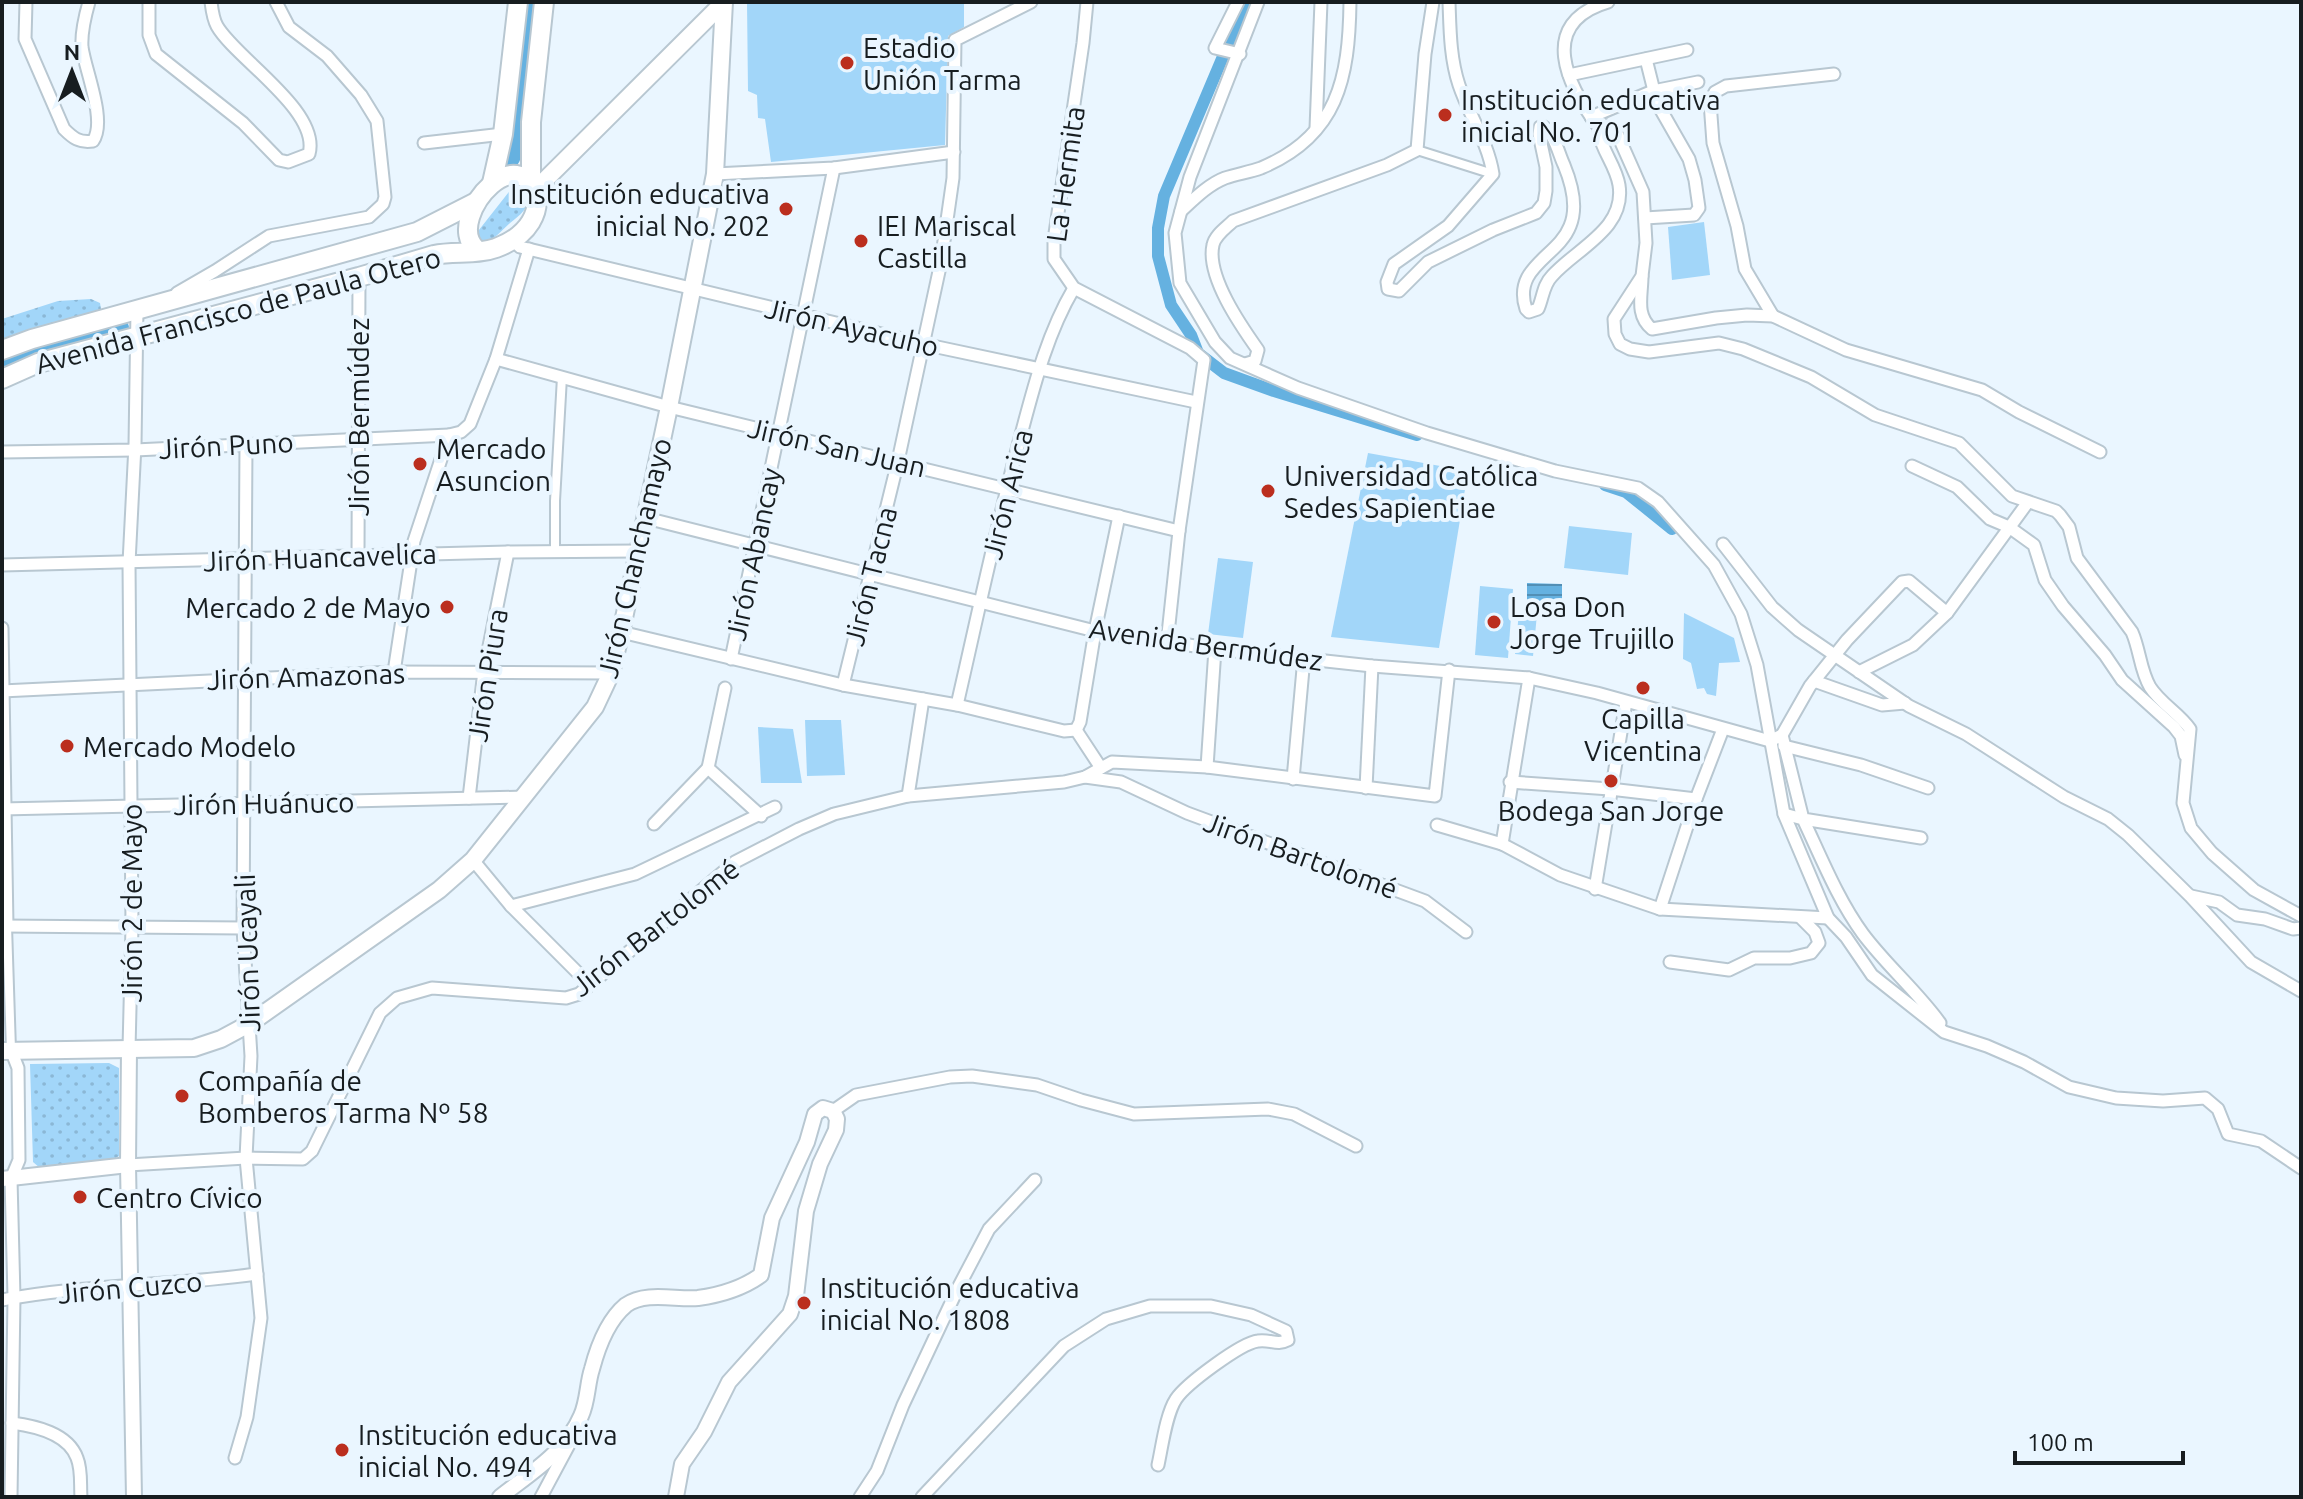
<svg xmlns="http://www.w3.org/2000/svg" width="2303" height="1499" font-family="Ubuntu,sans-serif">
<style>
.grass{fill:url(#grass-dots)}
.garden{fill:#a2d6f9}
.water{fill:url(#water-rules)}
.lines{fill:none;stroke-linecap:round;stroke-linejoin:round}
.canal{stroke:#65b1e0;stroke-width:12}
.river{stroke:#65b1e0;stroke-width:20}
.pedestrian-casing{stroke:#b8c7d1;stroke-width:12}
.minor-casing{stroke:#b8c7d1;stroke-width:15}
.tertiary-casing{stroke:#b8c7d1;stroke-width:18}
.secondary-casing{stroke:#b8c7d1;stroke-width:20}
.trunk-casing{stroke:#b8c7d1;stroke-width:22}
.pedestrian{stroke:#fff;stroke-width:8}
.minor{stroke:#fff;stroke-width:11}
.tertiary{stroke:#fff;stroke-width:14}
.secondary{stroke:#fff;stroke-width:16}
.trunk{stroke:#fff;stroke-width:18}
.poi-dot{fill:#bb2e1e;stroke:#eaf6ff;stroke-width:3}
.labels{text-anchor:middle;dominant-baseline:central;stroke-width:8;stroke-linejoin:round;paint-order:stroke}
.poi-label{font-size:28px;fill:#171d20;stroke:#eaf6ff;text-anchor:start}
.street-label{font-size:28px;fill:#171d20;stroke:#eaf6ff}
</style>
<defs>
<pattern id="grass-dots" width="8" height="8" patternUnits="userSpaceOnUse" patternTransform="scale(2)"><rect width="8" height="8" fill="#a2d6f9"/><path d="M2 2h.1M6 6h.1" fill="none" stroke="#8bb7d5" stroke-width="1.8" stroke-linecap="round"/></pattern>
<pattern id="water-rules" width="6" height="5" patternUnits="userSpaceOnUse" patternTransform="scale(2)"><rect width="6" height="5" fill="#65b1e0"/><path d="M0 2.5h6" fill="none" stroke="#528fb5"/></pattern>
</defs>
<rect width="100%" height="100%" fill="#eaf6ff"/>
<g class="grass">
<path d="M 516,183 L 526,186 C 533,205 524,212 510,223 C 502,230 495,238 486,244 L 480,243 L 475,235 Z"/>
<polygon points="91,299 100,303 101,309 96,313 2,339 2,319 58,301"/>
<polygon points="109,1063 119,1068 119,1156 109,1162 40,1168 33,1162 30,1064"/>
</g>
<g class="garden">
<polygon points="747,2 964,2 964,27 948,36 945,145 771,162 765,119 758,118 757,95 748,91"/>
<polygon points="1704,222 1710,275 1672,280 1668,227"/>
<polygon points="1368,453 1468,471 1439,648 1331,637"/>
<polygon points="1569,526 1632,533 1628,575 1564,568"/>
<polygon points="1218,558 1253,562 1243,638 1208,634"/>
<polygon points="1480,586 1513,589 1508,658 1475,655"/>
<polygon points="1519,612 1537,614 1533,656 1515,654"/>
<polygon points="1684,613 1734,638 1740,662 1719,663 1716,696 1707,694 1704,688 1697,689 1691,663 1683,659"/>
<polygon points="805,720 841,720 845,775 807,776"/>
<polygon points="758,727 793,729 802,783 761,783"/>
</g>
<polygon class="water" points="1527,583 1562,584 1562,603 1527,602"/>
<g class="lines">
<g class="canal">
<polyline points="1246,2 1164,196 1158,228 1158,256 1171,305 1191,335 1198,353 1224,373 1274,391 1417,435"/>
<polyline points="1605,485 1626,492 1672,529"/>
</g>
<g class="river">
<polyline points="510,158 516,143 532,2"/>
<polyline points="2,363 119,328"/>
</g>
<g class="pedestrian-casing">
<g id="pedestrian">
<polyline points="1417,150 1493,174"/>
<polyline points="555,553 555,501 562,377"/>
<polyline points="7,926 11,1050"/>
</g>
</g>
<g class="minor-casing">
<g id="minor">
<path d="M 26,2 L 25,39 L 64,129 C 73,138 79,143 93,141 C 107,121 85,70 82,47 C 81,32 85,16 89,2"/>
<path d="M 149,2 L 149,35 L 156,54 L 243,123 L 279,160 L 288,162 L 309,154 C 321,111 235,58 217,26 C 213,19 212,10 211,2"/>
<polyline points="1087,2 1083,43 1054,240 1054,259 1074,288 1190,348 1204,360 1179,531 1167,643"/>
<polyline points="1238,2 1215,48 1240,54"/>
<polyline points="1258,2 1190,177 1175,233 1180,283 1215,342 1230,358 1298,388 1427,433 1555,471 1638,488 1658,502 1714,565 1741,614 1757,665 1784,814 1828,918 1846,937 1872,975 1944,1032 1987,1046 2024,1062 2069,1087 2116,1098 2163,1101 2205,1098 2218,1109 2228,1134 2261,1141 2301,1168"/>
<path d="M 1449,2 C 1450,29 1450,58 1459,85 C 1469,115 1488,142 1493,174 L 1448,226 L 1394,264 L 1387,282 L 1388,289 L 1399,291 L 1428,262 L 1493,230 L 1536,213 L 1544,203 L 1546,191 L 1546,167 L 1539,134 L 1540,127 L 1544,127 C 1555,135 1558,152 1564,165 C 1571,182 1578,207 1570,226 C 1558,257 1512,267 1526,309 L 1529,312 L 1538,309 C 1543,298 1543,285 1552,276 C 1577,248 1626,229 1619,185 C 1616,166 1602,151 1599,133 L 1606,126 L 1616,131 L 1643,192 L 1646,243 L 1642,276 L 1614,319 L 1615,334 L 1620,344 L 1630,349 L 1649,352 L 1719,343 L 1743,349 L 1811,377 L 1875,415 L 1959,443 L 2012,496 L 2056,511 L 2060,515 L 2069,527 L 2077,558 L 2132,632 C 2140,650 2140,670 2150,687 C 2161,704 2179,713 2190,729 L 2183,803 L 2191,828 L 2212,853 L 2254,890 L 2301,916"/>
<polyline points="1569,75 1687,50"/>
<polyline points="1591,117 1653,91 1698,82"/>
<polyline points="1316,128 1321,2"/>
<path d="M 1600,129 C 1567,86 1536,23 1608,2"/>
<polyline points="424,143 503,134"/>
<polyline points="715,174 834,168 954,152"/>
<path d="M 1181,211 C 1194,199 1209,184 1225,178 C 1237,174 1250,172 1261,168 C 1338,136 1349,78 1350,2"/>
<polyline points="1645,218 1694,215 1699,208 1695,180 1689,159 1657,103 1646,59"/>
<polyline points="512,239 520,247 923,344 1196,402"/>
<path d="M 1642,276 C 1642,296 1635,315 1652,329 L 1716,318 L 1747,315 L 1773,316 L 1846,350 L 1982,390 L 2019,412 L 2100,452"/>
<polyline points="177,293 215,271 269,236 369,217 383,204 385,197 377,121 361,95 327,56 289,27 276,2"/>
<polyline points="1773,316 1745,269 1737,226 1713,143 1710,102 1715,92 1726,86 1834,74"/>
<polyline points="496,359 669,407 1179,531"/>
<path d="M 1245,364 L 1255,361 L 1258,350 C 1241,326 1206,276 1213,245 C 1215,235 1226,228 1233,221 L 1387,165 L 1417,150 L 1425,54 L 1433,2"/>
<polyline points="2,452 135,450 449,435"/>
<polyline points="1912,466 1957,487 1990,519 2009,527 2034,545 2045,580 2063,606 2105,655 2122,680 2174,727 2181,736 2185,755"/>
<polyline points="646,518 1095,631 1215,649 1372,666 1529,678 1597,693 1770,741"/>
<polyline points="1723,544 1772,607 1798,630 1909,706 1966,734 2064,797 2108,819 2128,835 2190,896 2251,962 2301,991"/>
<polyline points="358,557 359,277"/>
<polyline points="2,565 508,552 637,551"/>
<polyline points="2,628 7,926"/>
<polyline points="621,632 843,685 957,705 1064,731 1076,730"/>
<polyline points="731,659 834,168"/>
<polyline points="394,672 414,541 449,435 461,432 470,424 496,359 529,249"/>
<polyline points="1859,672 1913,645 1947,613 2028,502"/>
<polyline points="1814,681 1882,705 1905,703"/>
<polyline points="843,685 898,461 941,262 953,178 955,40 1031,2"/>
<polyline points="2,691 394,672 611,673"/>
<path d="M 957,705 C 978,614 997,522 1022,431 C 1035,382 1048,332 1074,288"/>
<polyline points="1076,730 1080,722 1095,631 1119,516"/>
<polyline points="1076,730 1101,768"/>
<polyline points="1782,735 1803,819 1921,838"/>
<polyline points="1770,741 1782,735 1810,686 1847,640 1902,582 1909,581 1947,613"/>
<polyline points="1784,746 1861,765 1928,788"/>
<polyline points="1207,767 1215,649"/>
<polyline points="708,768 725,688"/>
<polyline points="708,768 761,816"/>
<polyline points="1085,777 1121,782 1187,813 1425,901 1466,932"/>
<polyline points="1293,779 1304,658"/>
<polyline points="1510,782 1610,789 1696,799"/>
<polyline points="1366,788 1372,666"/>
<polyline points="908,796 923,699"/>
<polyline points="469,798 484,671 508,552"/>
<polyline points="2,809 525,797"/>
<path d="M 1784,814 L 1803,819 C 1821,857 1838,900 1863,934 C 1887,966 1917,991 1940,1023"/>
<polyline points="654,824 708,768"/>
<polyline points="1437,825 1502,844 1560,875 1660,909 1828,918"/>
<polyline points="1502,844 1529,678"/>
<polyline points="473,860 511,906 589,984"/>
<polyline points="1595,889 1626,702"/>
<polyline points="2191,896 2219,902 2237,915 2265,919 2293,929 2301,928"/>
<polyline points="511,906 635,874 775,807"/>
<polyline points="1660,909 1696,799 1723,729"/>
<polyline points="2,926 243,928"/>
<polyline points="1670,962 1729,970 1754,958 1790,958 1811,953 1819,943 1815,932 1800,917"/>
<polyline points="129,1049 132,926 129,563 135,445 137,309"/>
<polyline points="11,1050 18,1068 19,1160 11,1179 14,1297 11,1497"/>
<polyline points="833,1111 856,1095 950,1077 972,1076 1037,1085 1081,1100 1134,1114 1268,1109 1294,1114 1356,1146"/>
<polyline points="128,1165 246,1158 303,1159 312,1151 380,1013 397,998 432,988 566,998 579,994 735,862 799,829 834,814 908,796 1064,782 1085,777 1112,762 1207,767 1435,796 1449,670"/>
<path d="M 2,1300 C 86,1284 173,1286 257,1274"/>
<path d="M 12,1423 C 35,1426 68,1433 77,1458 C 82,1470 80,1485 81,1497"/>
<polyline points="235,1458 247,1417 261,1318 246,1158 251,1056 243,928 246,444"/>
<polyline points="541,1497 571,1441"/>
<polyline points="860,1497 877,1471 903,1405 958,1288 989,1229 1035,1180"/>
<path d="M 922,1497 L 1064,1346 L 1106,1319 L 1150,1306 L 1211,1306 L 1251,1315 L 1286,1331 L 1288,1340 C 1277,1346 1270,1339 1258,1341 C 1241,1343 1186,1384 1176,1399 C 1166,1414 1162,1447 1158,1465"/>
</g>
</g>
<g class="tertiary-casing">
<g id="tertiary">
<polyline points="129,1049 128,1165 134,1497"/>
<polyline points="2,1179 128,1165"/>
<path d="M 500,1497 C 529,1474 566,1452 581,1416 C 588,1401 587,1384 592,1369 C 598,1346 608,1320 626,1305 C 646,1291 676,1300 698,1298 C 720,1295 743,1288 761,1275 L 772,1218 L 807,1142 L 815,1114 L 823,1108 L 833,1111 L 837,1119 L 836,1130 L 820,1164 L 806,1211 L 796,1296 L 790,1314 L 729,1382 L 704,1432 L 682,1464 L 676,1497"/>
</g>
</g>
<g class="secondary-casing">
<g id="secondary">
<polyline points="536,189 724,2"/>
<polyline points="2,1051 194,1048 221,1039 249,1024 439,890 473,860 595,707 611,673 621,632 669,407 715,174 724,2"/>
</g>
</g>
<g class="trunk-casing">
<g id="trunk">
<polyline points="531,182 531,122 544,2"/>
<polyline points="492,183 503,134 518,2"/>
<polyline points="2,350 32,339 417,232 476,202"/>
<path d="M 2,379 L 38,363 L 359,277 L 434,255 C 454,251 477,255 496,248 C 566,222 533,148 491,185 C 474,200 457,233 477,250"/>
</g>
</g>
<use href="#pedestrian" class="pedestrian"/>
<use href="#minor" class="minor"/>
<use href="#tertiary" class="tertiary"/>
<use href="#secondary" class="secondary"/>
<use href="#trunk" class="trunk"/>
</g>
<g class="poi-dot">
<circle cx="847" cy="63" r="8"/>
<circle cx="1445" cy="115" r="8"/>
<circle cx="786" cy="209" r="8"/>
<circle cx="861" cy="241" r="8"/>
<circle cx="420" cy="464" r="8"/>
<circle cx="1268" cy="491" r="8"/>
<circle cx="447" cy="607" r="8"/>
<circle cx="1494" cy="622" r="8"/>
<circle cx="1643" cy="688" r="8"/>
<circle cx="67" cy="746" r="8"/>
<circle cx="1611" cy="781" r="8"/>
<circle cx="182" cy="1096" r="8"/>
<circle cx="80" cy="1197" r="8"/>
<circle cx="804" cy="1303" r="8"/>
<circle cx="342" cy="1450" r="8"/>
</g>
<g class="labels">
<g class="poi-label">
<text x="863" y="47">Estadio<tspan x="863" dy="32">Unión Tarma</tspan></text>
<text x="1461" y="99">Institución educativa<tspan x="1461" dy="32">inicial No. 701</tspan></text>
<text x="770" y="193" text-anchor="end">Institución educativa<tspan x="770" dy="32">inicial No. 202</tspan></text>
<text x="877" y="225">IEI Mariscal<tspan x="877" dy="32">Castilla</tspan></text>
<text x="436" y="448">Mercado<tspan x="436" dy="32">Asuncion</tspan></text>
<text x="1284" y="475">Universidad Católica<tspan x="1284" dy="32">Sedes Sapientiae</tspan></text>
<text x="1510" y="606">Losa Don<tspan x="1510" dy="32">Jorge Trujillo</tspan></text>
<text x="431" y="607" text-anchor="end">Mercado 2 de Mayo</text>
<text x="1643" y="718" text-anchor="middle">Capilla<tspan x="1643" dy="32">Vicentina</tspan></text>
<text x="83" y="746">Mercado Modelo</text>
<text x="1611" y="810" text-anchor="middle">Bodega San Jorge</text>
<text x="198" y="1080">Compañía de<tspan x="198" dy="32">Bomberos Tarma Nº 58</tspan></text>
<text x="96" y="1197">Centro Cívico</text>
<text x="820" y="1287">Institución educativa<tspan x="820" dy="32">inicial No. 1808</tspan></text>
<text x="358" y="1434">Institución educativa<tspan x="358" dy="32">inicial No. 494</tspan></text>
</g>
<g class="street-label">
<text transform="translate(1065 174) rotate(-82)">La Hermita</text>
<text transform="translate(238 310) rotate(-15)">Avenida Francisco de Paula Otero</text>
<text transform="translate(852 327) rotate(13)">Jirón Ayacuho</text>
<text transform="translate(358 417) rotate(-90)">Jirón Bermúdez</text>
<text transform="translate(226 445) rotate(-3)">Jirón Puno</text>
<text transform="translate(837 447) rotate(13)">Jirón San Juan</text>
<text transform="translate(1007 494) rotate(-76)">Jirón Arica</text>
<text transform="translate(753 554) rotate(-78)">Jirón Abancay</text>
<text transform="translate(320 557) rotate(-2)">Jirón Huancavelica</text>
<text transform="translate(634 558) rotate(-77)">Jirón Chanchamayo</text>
<text transform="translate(870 576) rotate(-76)">Jirón Tacna</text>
<text transform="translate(1206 644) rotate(8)">Avenida Bermúdez</text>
<text transform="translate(487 675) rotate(-81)">Jirón Piura</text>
<text transform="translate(306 676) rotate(-2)">Jirón Amazonas</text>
<text transform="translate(264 803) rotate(-1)">Jirón Huánuco</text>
<text transform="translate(1301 855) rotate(20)">Jirón Bartolomé</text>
<text transform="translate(131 903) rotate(-90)">Jirón 2 de Mayo</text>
<text transform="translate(655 927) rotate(-38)">Jirón Bartolomé</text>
<text transform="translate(247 953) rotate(-92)">Jirón Ucayali</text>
<text transform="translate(130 1287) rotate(-5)">Jirón Cuzco</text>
</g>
</g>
<rect width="2303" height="1499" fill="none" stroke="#171d20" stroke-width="8"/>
<g transform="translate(72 72)" stroke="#eaf6ff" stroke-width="6" paint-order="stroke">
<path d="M0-6L14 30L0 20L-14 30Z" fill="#171d20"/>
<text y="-12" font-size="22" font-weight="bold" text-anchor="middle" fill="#171d20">N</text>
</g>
<path d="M2015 1451v12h168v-12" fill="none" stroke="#171d20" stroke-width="4"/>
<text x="2027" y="1451" font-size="24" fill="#171d20" stroke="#eaf6ff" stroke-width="6" paint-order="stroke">100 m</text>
</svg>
